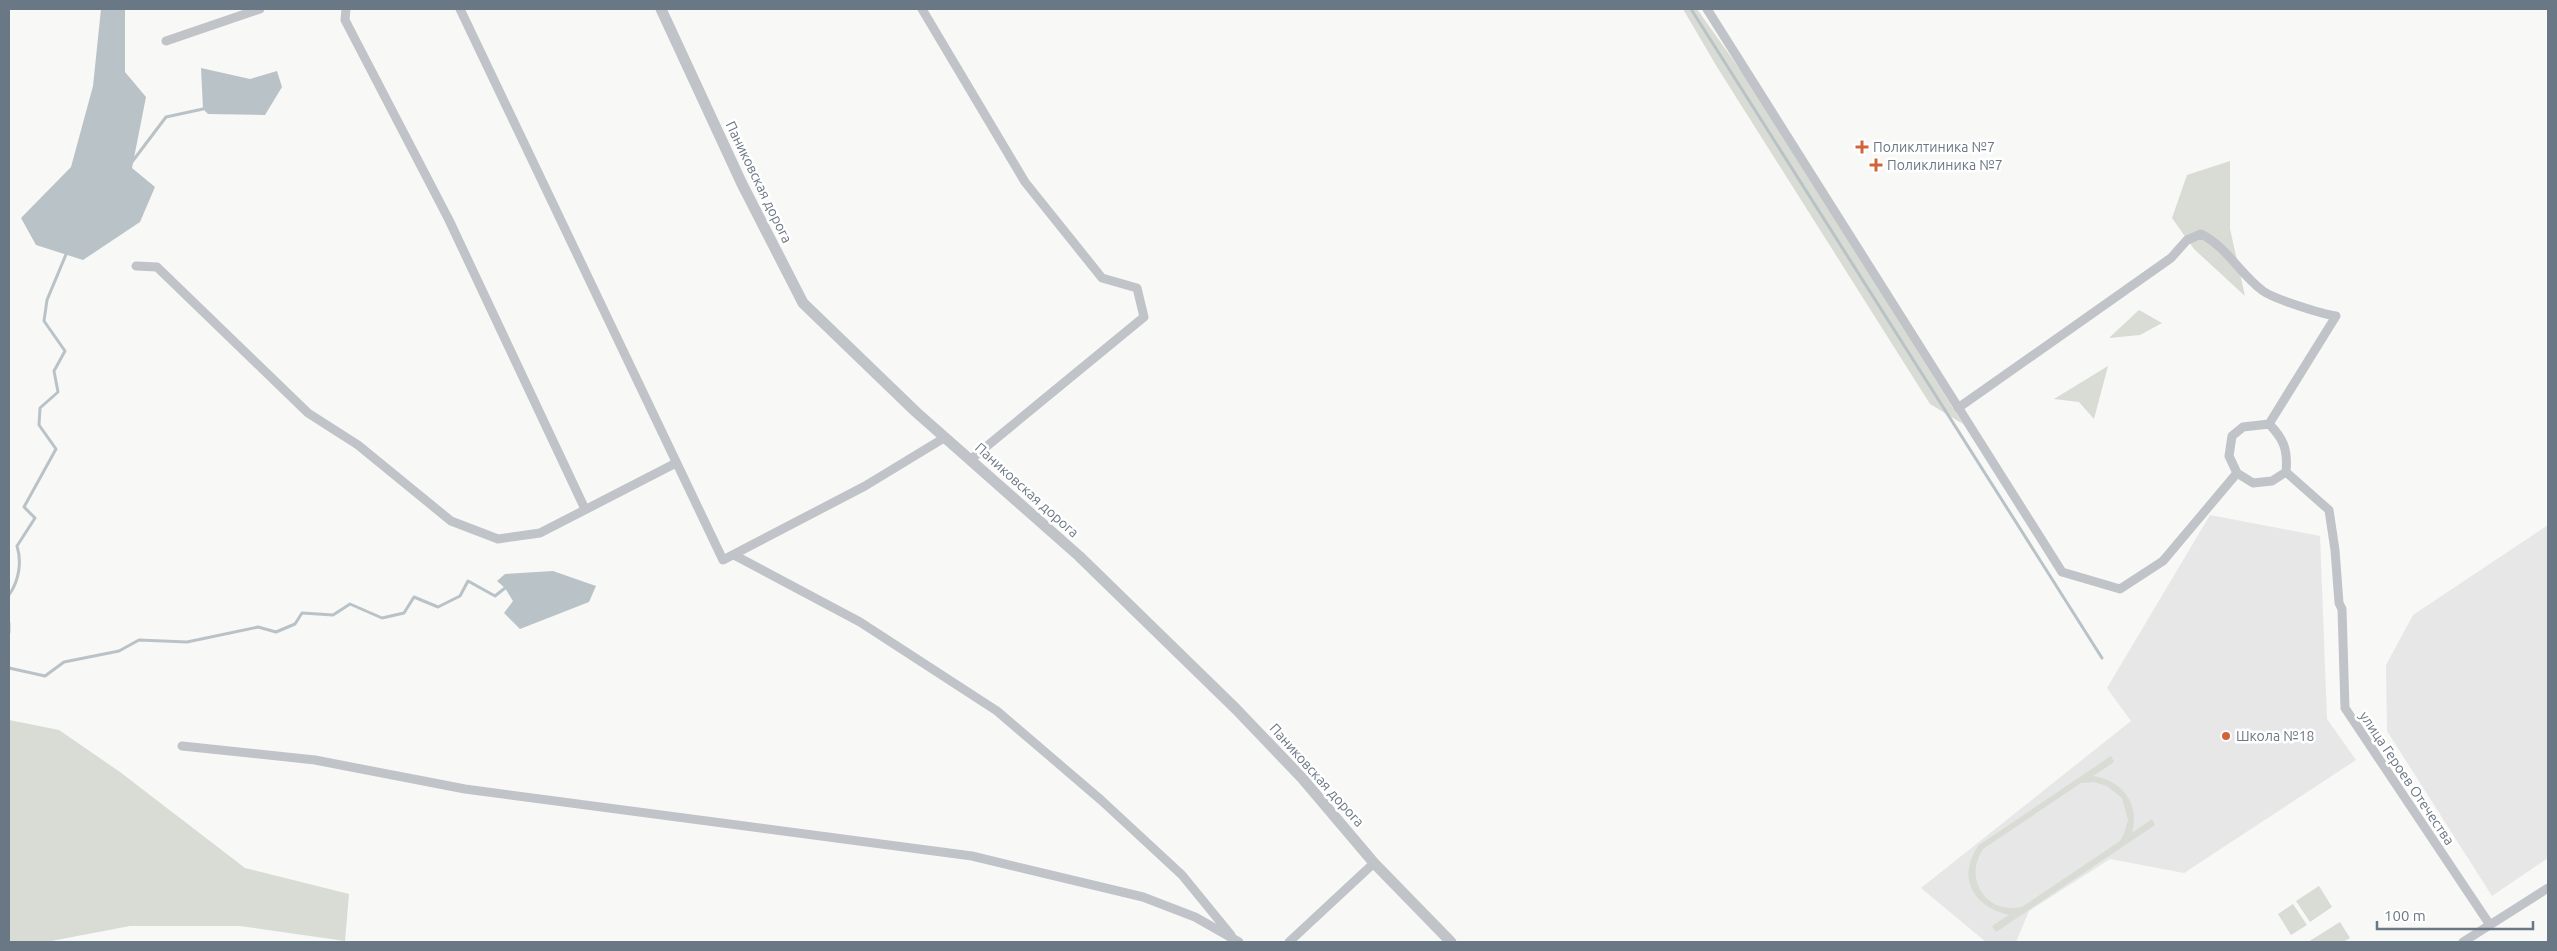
<svg xmlns="http://www.w3.org/2000/svg" width="2557" height="951" font-family="Ubuntu,sans-serif">
<style>
.built{fill:#e6e7e6}
.green{fill:#d8dcd5;fill-rule:evenodd}
.water{fill:#b9c3c7}
.lines{fill:none;stroke-linecap:round;stroke-linejoin:round}
.stream{stroke:#b9c3c7;stroke-width:3}
.minor{stroke:#c0c3c7;stroke-width:9}
.tertiary{stroke:#c0c3c7;stroke-width:11}
.poi-dot{fill:#d2643c;stroke:#fff;stroke-width:2}
.labels{text-anchor:middle;dominant-baseline:central;stroke-width:5;stroke-linejoin:round;paint-order:stroke}
.poi-label{font-size:14px;fill:#6a7784;stroke:#fff;text-anchor:start}
.street-label{font-size:14px;fill:#6a7784;stroke:#fff}
</style>
<rect width="100%" height="100%" fill="#f8f8f6"/>
<g class="built">
<polygon points="2210,515 2320,536 2327,719 2356,760 2184,873 2110,859 2029,911 2016,942 1986,942 1921,888 2131,721 2107,688"/>
<polygon points="2548,525 2548,858 2492,896 2387,731 2386,665 2413,615"/>
</g>
<g class="green">
<polygon points="1683,9 1697,9 1746,78 1963,424 1930,404 1717,67"/>
<polygon points="2230,161 2230,229 2245,296 2194,249 2172,218 2187,175"/>
<polygon points="2139,310 2162,323 2140,335 2109,338"/>
<polygon points="2108,366 2094,419 2079,402 2054,399"/>
<polygon points="9,720 59,730 120,772 245,868 349,894 345,941 240,926 130,926 46,942 9,942"/>
<path d="M 2111,756 L 2114,762 L 2093,776 C 2122,780 2140,804 2132,833 L 2152,819 L 2155,825 L 1996,932 L 1992,926 L 2009,915 C 1973,907 1956,877 1979,845 ZM 2094,782 L 2107,786 L 2122,798 L 2128,820 L 2124,834 L 2120,841 L 2022,907 C 1986,915 1963,879 1983,849 L 2081,783 Z"/>
<polygon points="2319,886 2332,907 2310,922 2296,901"/>
<polygon points="2293,904 2307,925 2291,935 2278,914"/>
<polygon points="2340,922 2350,938 2343,942 2308,942"/>
</g>
<g class="water">
<polygon points="101,9 125,9 125,72 146,97 132,168 155,187 140,222 83,260 36,245 21,218 71,167 93,86"/>
<polygon points="201,68 250,79 277,71 282,87 265,115 208,114 203,109"/>
<polygon points="553,571 596,586 589,602 520,629 504,613 513,601 505,588 497,581 505,574"/>
</g>
<g class="lines">
<g class="stream">
<polyline points="1691,9 2102,658"/>
<polyline points="132,162 166,117 203,109"/>
<path d="M 9,595 C 19,581 22,562 17,546 L 35,518 L 24,507 L 56,449 L 39,425 L 40,408 L 58,392 L 54,371 L 65,351 L 44,321 L 47,300 L 67,252"/>
<polyline points="9,623 9,632"/>
<polyline points="9,668 45,676 64,662 119,651 139,640 187,642 258,627 276,632 295,624 302,613 333,615 350,604 382,618 404,613 414,597 438,607 460,596 468,581 495,596 505,588"/>
</g>
<g class="minor">
<polyline points="346,9 345,20 449,220 585,509"/>
<polyline points="460,9 723,560 865,486 944,438"/>
<polyline points="922,9 1025,182 1102,278 1137,288 1144,317 970,460"/>
<polyline points="1707,9 2062,572 2120,589 2163,561 2237,473"/>
<polyline points="166,41 260,9"/>
<polyline points="136,266 157,267 308,413 358,445 451,521 498,539 540,533 676,463"/>
<path d="M 1958,408 L 2171,258 L 2187,240 L 2201,234 C 2227,247 2240,274 2263,291 C 2274,299 2322,314 2336,316 L 2269,424"/>
<path d="M 2286,472 L 2272,481 L 2253,483 L 2237,473 L 2229,456 L 2232,436 L 2243,427 L 2269,424 C 2284,439 2288,450 2286,472 L 2329,510 L 2335,550 L 2339,603 L 2342,609 L 2345,708 L 2490,925"/>
<polyline points="734,555 860,622 997,711 1101,800 1182,875 1231,935"/>
<polyline points="182,746 315,760 465,789 972,856 1143,897 1195,917 1239,942"/>
<polyline points="1289,942 1374,863"/>
<polyline points="2463,942 2548,888"/>
</g>
<polyline class="tertiary" points="661,9 742,184 803,303 916,412 1079,556 1236,709 1302,778 1374,863 1451,942"/>
</g>
<g class="poi-dot">
<path d="M1859.5 139.5h5v5h5v5h-5v5h-5v-5h-5v-5h5z"/>
<path d="M1873.5 157.5h5v5h5v5h-5v5h-5v-5h-5v-5h5z"/>
<circle cx="2226" cy="736" r="5"/>
</g>
<g class="labels">
<g class="poi-label">
<text x="1873" y="147">Поликлтиника №7</text>
<text x="1887" y="165">Поликлиника №7</text>
<text x="2236" y="736">Школа №18</text>
</g>
<g class="street-label">
<text transform="translate(759 182) rotate(64)">Паниковская дорога</text>
<text transform="translate(1027 490) rotate(42)">Паниковская дорога</text>
<text transform="translate(1317 775) rotate(48)">Паниковская дорога</text>
<text transform="translate(2407 778) rotate(56)">улица Героев Отечества</text>
</g>
</g>
<rect width="2557" height="951" fill="none" stroke="#6a7784" stroke-width="20"/>
<path d="M2377 921v8h156v-8" fill="none" stroke="#6a7784" stroke-width="2.5"/>
<text x="2384" y="921" font-size="15" fill="#6a7784" stroke="#ffffff" stroke-width="4" paint-order="stroke">100 m</text>
</svg>
